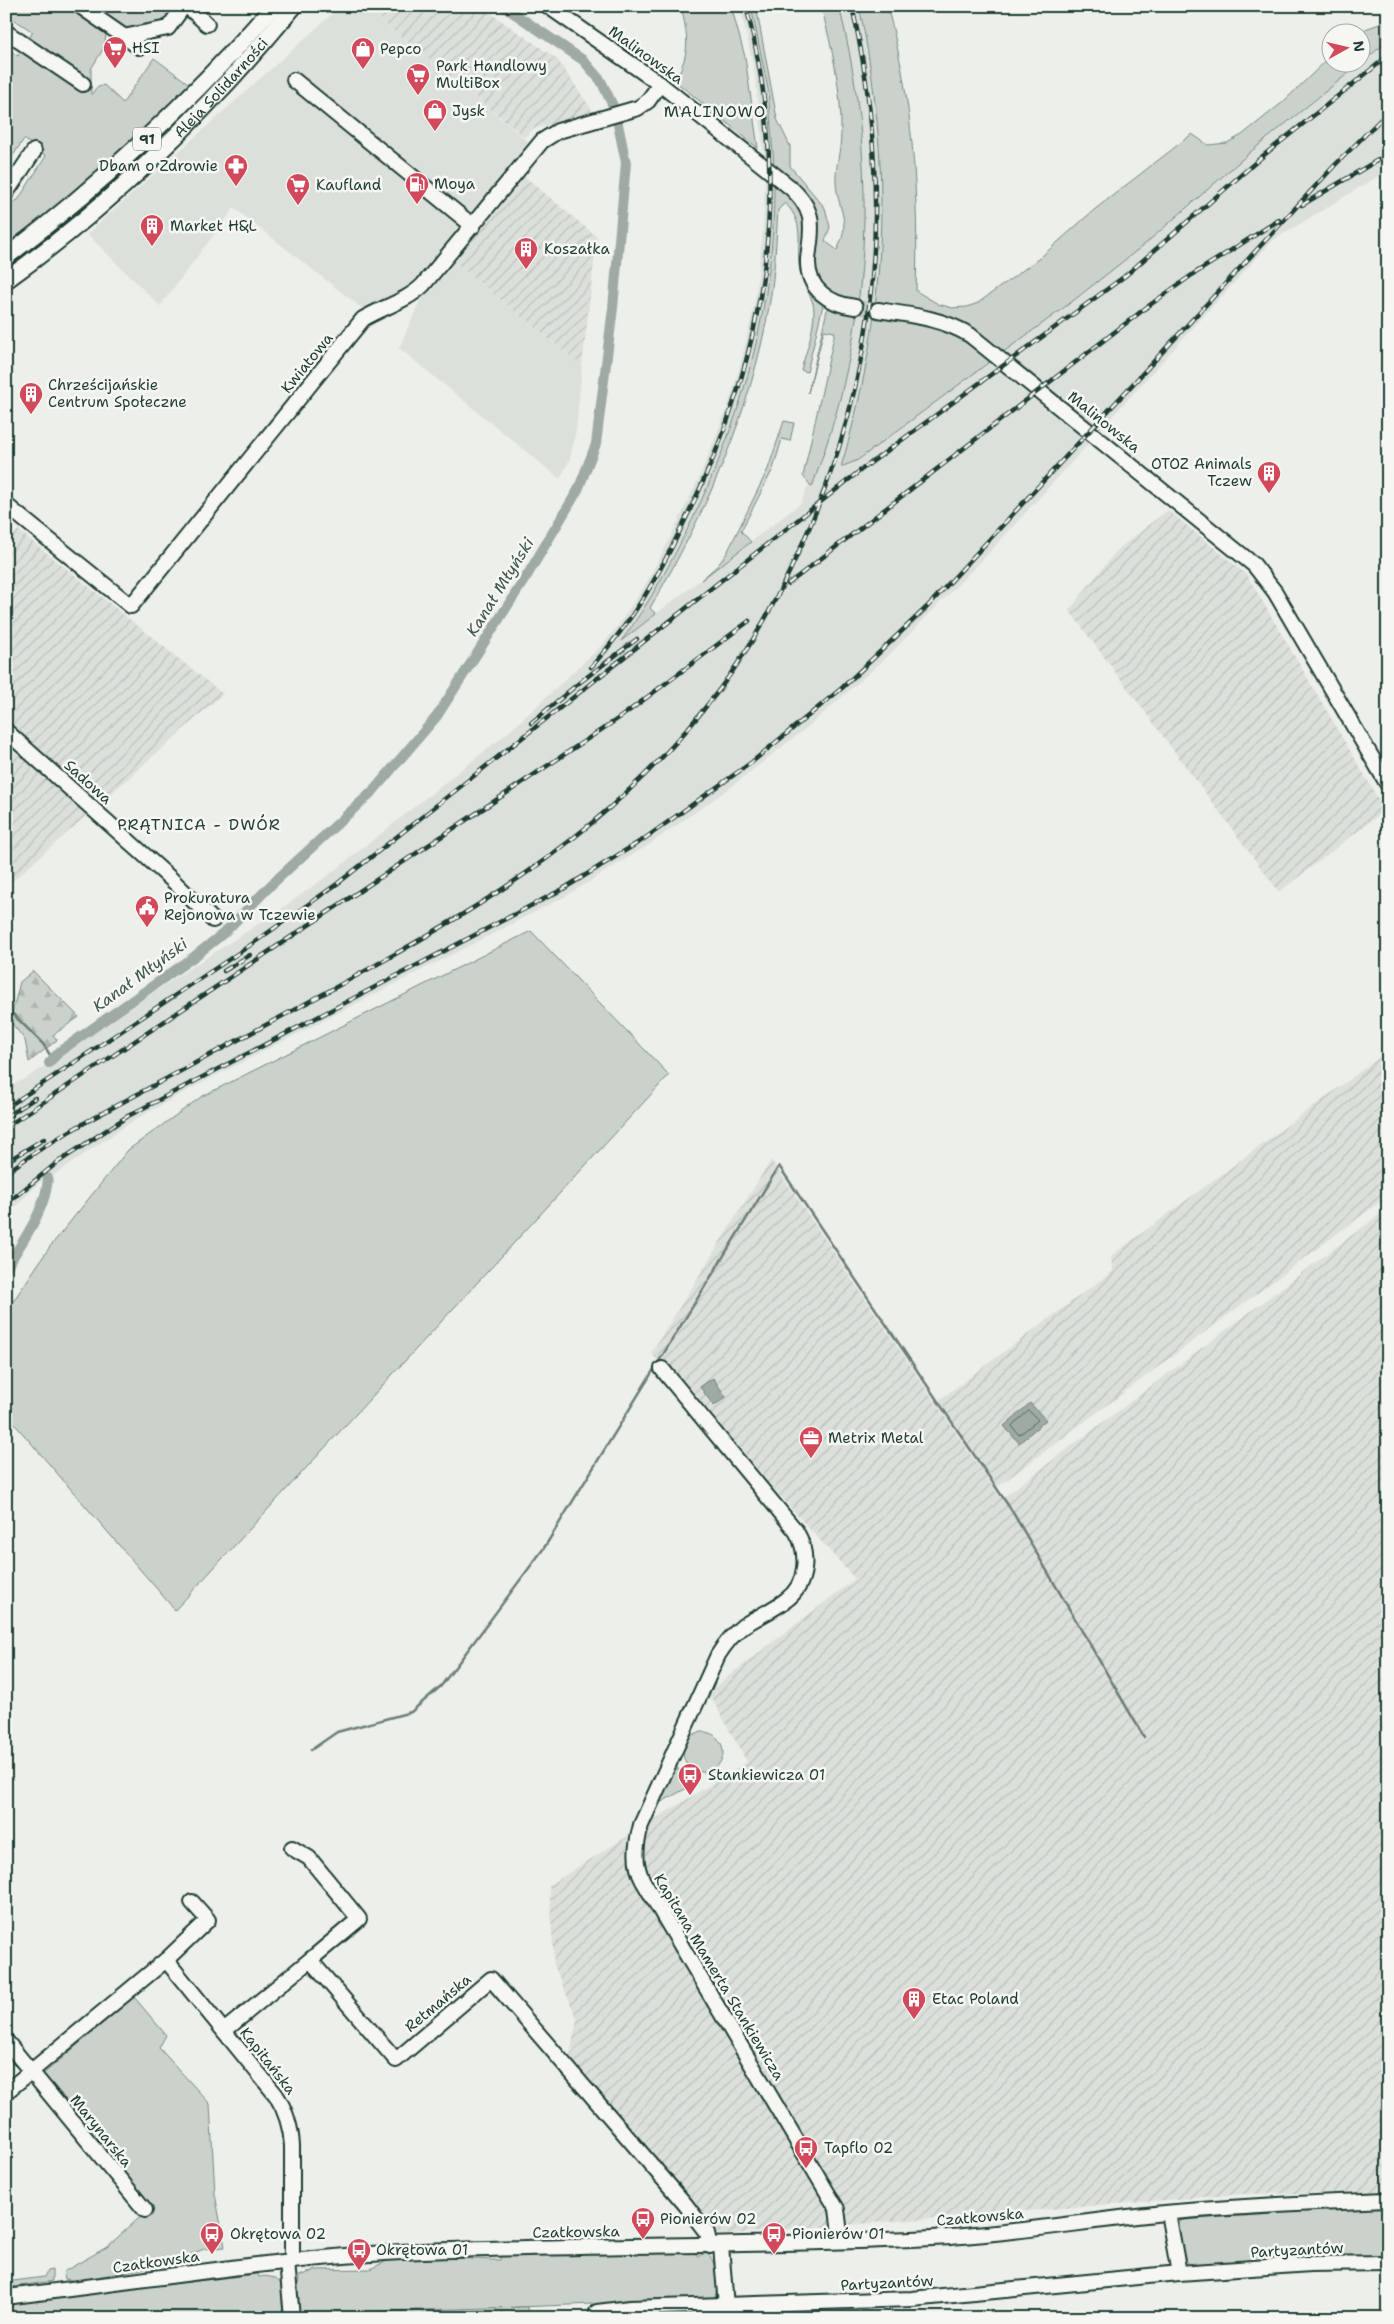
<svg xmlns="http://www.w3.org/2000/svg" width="1394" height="2324" font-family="'Shantell Sans',sans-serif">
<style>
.built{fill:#dce0db}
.industrial{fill:url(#industrial-furrows)}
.green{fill:#cbd2cc;stroke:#758880}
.forest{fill:url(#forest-firs);stroke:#758880}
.park{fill:url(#park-dots);stroke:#758880}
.water{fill:#9faaa4;stroke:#6c7e77}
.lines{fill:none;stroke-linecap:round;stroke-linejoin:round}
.shore{stroke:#526961;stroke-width:1}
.stream{stroke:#6c7e77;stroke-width:2.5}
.canal{stroke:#9faaa4;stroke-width:10}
.minor-tunnel{stroke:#c4cbc6;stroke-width:14;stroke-dasharray:14 7;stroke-linecap:butt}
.minor-casing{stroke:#1f3d34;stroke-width:18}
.major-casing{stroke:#1f3d34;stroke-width:20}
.minor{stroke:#f6f6f2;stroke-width:14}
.major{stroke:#f6f6f2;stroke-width:16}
.rail-casing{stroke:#1f3d34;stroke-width:4.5}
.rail{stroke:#f6f6f2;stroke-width:2.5;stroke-dasharray:8;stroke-linecap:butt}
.labels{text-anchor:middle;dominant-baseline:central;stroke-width:5;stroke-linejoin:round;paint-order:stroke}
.shield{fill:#f6f6f2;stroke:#60746d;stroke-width:1}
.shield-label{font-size:14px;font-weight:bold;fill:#1f3d34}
.poi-label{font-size:15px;fill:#1f3d34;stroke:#f6f6f2;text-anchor:start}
.street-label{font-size:15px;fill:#1f3d34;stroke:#f6f6f2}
.neighbourhood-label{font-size:16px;letter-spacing:1px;fill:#1f3d34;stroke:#f6f6f2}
.water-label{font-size:16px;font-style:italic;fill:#3f5850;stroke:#f6f6f2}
</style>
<defs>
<pattern id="industrial-furrows" width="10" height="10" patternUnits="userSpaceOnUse" patternTransform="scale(1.25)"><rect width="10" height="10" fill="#dce0db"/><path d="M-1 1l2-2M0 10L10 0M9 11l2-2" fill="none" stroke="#bcc1bd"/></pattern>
<pattern id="forest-firs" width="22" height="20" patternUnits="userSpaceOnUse" patternTransform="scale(1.25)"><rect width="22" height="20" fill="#cbd2cc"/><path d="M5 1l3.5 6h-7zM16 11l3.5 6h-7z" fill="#aeb5b0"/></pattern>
<pattern id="park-dots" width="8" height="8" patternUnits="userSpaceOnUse" patternTransform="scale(1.25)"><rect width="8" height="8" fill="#cbd2cc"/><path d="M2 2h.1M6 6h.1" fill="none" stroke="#aeb5b0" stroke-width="1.8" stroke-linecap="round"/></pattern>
</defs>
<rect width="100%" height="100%" fill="#edefea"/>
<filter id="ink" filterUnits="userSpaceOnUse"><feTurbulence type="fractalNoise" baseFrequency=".02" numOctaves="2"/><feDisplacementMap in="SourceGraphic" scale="10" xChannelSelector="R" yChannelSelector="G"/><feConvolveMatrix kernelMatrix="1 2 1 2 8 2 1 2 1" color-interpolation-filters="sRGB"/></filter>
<g filter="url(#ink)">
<g class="built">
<polygon points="341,6 363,6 529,142 412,286 368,313 234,208 160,306 87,234"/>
<polygon points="740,6 751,6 759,41 771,110 774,166 764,158 755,74"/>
<polygon points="839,6 859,6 874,89 882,183 880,270 869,351 856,416 841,467 858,460 992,360 1092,440 986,556 885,659 809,726 727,790 647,846 564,897 192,1088 131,1122 50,1178 44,1178 6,1216 6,1088 30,1076 70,1050 105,1023 277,912 330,874 511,730 602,645 617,627 644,587 668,542 700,476 729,403 741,363 755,301 763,231 765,175 774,183 772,254 762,325 746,386 726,444 702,499 655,591 623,639 801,503 809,483 811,487 844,382 856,314 862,261 864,207 860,124 853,71"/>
<polygon points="1388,41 1388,170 1272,241 1099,431 1002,353 1069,304 1145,244 1254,149"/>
<polygon points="454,262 582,366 576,430 570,459 560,479 399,348 420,301"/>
</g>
<g class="industrial">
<polygon points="363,6 480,6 557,59 592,110 579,117 533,129 524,137"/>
<polygon points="524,176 597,237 582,366 454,262"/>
<polygon points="1168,510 1247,575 1385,810 1279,892 1069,610 1118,549"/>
<polygon points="18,530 223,694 6,887 6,545"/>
<polygon points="1388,1051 1388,1196 997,1487 939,1400 1113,1271 1111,1257 1115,1253"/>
<polygon points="771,1160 1001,1499 1388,1208 1388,2192 1243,2194 719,2235 569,2060 577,2019 554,1965 549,1885 747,1762 708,1692 855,1579 651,1353"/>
</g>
<g class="green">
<polygon points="6,6 70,6 106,32 105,46 91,69 91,95 96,88 104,85 123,103 154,58 192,86 110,165 6,244 6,206 18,200 46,156 24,139 6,166 6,48 18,56 33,32 6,14"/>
<polygon points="104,6 156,6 171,17 150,45 103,16 102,9"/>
<path d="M 681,6 L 731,6 L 745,57 L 758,148 L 675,81 C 691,51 688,38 681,6 Z"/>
<path d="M 751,6 L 756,6 L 777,119 L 790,146 L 790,166 L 825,208 L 830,227 L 825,241 L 837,250 C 852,221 838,211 836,183 C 835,167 841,151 841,134 C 842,92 832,47 821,6 L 839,6 C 870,128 873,260 844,382 C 836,418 824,453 812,487 L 803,476 L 835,332 L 824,330 L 808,393 L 827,310 L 829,308 L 841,312 L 854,312 L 830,293 L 817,278 L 814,263 L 816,229 L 774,166 L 768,89 Z"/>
<path d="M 859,6 L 887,6 C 913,99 919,195 916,291 L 938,304 L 952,308 L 967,307 L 978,303 L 1041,257 L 1094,210 L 1192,134 L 1208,145 L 1227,143 L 1242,135 L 1283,102 L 1331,56 L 1332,62 L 1361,63 L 1254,149 L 1145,244 L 1069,304 L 1002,353 L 978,336 L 916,322 L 952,334 L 992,360 L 858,460 L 841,467 C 888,311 893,165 859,6 Z"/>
<polygon points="1388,21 1388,41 1362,62 1362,32 1357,32"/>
<path d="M 774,183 C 783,192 795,201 800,213 C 814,248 782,273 823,305 L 807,372 L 801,370 C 806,352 814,331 814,311 C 814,298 804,288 801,275 C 793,248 809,227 785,203 L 778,210 C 776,240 775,271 770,301 C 752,410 706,513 650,608 L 656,614 L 621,641 C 650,603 671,562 692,520 C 744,413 775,303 774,183 Z"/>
<polygon points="784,421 794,423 790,441 782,439 773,469 741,531 751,542 701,580 718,565 727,553 768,469"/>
<polygon points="531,931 669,1075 175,1610 6,1414 6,1312 49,1248 128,1150 201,1097"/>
<circle cx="703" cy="1752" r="20"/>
<polygon points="674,1762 681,1774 696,1783 656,1805"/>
<polygon points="134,1997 166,2035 159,2048 210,2104 215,2194 225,2247 204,2249 166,2264 76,2281 65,2279 63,2272 107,2247 148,2210 41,2076"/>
<path d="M 1388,2208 L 1388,2257 L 1197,2266 L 1189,2265 C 1180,2251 1176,2237 1180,2221 L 1190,2217 L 1302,2209 Z"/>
<path d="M 694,2253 L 698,2256 L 707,2253 C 717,2262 720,2287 714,2299 L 300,2316 L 298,2287 L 299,2276 L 316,2270 L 370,2269 L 387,2261 L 433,2257 L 494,2260 L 500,2260 L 501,2255 Z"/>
<polygon points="52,2270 52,2281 6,2288 6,2282 44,2277 47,2271"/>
<path d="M 258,2274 L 259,2277 C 268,2275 275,2277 281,2284 L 283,2317 L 6,2318 L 6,2303 Z"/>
</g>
<polygon class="forest" points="33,971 79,1017 53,1035 57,1040 29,1062 25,1040 10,1021 20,982"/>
<polygon class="park" points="527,2307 528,2318 315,2318 315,2313"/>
<g class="water">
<polygon points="713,1378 726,1397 714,1406 700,1387"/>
<polygon points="1030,1403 1046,1420 1019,1443 1004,1426"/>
</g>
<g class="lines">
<polygon class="shore" points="1029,1411 1038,1420 1019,1435 1012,1426"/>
<g class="stream">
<polyline points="13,1014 43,1044 52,1058"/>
<polyline points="311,1750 337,1732 411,1712 441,1686 544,1548 779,1166 1012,1511 1144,1737"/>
</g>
<g class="canal">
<polyline points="49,1063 59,1052 195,956 225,932 272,884 374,790 437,716 528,574 578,490 596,444 613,308 626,163 615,110 601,81 583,60 503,6"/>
<path d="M 6,1269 C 22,1241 46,1211 48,1178"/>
</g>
<polyline class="minor-tunnel" points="855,307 878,310"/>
<g class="minor-casing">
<g id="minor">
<polyline points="80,6 139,47"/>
<polyline points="187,6 207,24"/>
<path d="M 548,6 L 660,84 L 791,188 C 800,197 807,205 810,217 C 813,231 809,246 808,260 C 807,289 829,304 855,307"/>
<polyline points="6,32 83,84"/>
<polyline points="123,37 168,28 184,6"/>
<polyline points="294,80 473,226"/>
<polyline points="6,193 34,151"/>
<path d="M 878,310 C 911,315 942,318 970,335 L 1254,565 L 1275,592 L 1388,785"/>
<path d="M 6,505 L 131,606 L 363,319 C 383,307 407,301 423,285 L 542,141 L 558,131 L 638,108 L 648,101 L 660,84"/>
<polyline points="6,731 171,879 213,920"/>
<path d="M 662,1369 L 796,1531 C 809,1553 808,1584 786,1600 C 773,1610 757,1617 743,1626 C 733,1634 725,1644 718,1655 L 641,1825 C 636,1844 633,1863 643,1881 L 837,2209 L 841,2241"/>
<polyline points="292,1848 309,1858 359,1919 310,1960"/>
<path d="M 166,1960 L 276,2095 C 286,2111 291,2126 292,2146 L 292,2262"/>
<polyline points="224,2031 310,1960 396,2060 491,1979 685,2204 707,2233 710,2246"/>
<polyline points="6,2041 145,2210"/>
<polyline points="6,2092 166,1960 208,1920 192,1902"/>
<polyline points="1168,2213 1179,2273"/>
<polyline points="721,2246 727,2318"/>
<polyline points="287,2262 292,2318"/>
<path d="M 6,2297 C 144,2281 282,2257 422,2251 C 598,2244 774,2247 951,2237 C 1022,2232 1094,2220 1165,2213 C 1239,2206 1314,2203 1388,2200"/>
<polyline points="597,2318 597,2312 630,2308 912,2299 1179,2273 1310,2264 1388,2263"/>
</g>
</g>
<g class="major-casing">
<g id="major">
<path d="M 6,257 C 104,182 193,99 274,6"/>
<path id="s1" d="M 6,280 C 114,203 210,108 294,6"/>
</g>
</g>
<use href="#minor" class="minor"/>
<use href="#major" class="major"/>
<g class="rail-casing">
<g id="rail">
<polyline points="1302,205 1388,154"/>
<polyline points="788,584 1147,307 1192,275 1279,220"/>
<path d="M 591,667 C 634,620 659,575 686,518 C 768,353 793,186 746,6"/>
<polyline points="531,723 579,683 637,639"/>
<polyline points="224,971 250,955"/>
<polyline points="6,1108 252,944 337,884 861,470 1125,276 1264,155 1388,56"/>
<polyline points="6,1117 35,1098"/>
<polyline points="6,1127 622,716 749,621"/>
<polyline points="6,1162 44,1139"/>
<path d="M 6,1173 C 55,1136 110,1109 164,1080 C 271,1021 381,966 484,901 C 565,850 640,788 700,714 C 741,665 773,609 799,551 C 880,376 894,193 852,6"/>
<polyline points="6,1204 58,1162 128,1116 563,889 644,839 752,762 842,688 927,607 1335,165 1388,112"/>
</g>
</g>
<use href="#rail" class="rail"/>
</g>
</g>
<defs>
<g id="supermarket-pin" transform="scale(1.25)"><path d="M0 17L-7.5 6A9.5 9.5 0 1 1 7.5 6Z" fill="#d1495b" stroke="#f6f6f2"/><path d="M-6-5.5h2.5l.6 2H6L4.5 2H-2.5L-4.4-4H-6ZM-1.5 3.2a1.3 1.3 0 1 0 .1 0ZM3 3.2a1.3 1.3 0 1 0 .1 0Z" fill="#fff"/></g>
<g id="shop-pin" transform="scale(1.25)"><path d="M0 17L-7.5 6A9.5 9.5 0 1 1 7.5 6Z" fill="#d1495b" stroke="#f6f6f2"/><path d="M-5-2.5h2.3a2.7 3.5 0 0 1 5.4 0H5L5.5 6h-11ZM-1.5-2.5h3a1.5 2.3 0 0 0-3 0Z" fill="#fff"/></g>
<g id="pharmacy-pin" transform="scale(1.25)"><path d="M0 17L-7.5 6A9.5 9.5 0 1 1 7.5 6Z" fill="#d1495b" stroke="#f6f6f2"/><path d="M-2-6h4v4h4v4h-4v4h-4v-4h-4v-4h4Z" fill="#fff"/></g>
<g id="fuel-pin" transform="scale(1.25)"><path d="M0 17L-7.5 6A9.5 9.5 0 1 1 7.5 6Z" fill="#d1495b" stroke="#f6f6f2"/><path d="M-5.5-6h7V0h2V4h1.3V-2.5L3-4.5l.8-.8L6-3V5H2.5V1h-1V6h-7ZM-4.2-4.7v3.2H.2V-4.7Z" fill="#fff"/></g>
<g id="building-pin" transform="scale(1.25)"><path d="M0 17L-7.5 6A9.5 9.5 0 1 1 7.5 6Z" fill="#d1495b" stroke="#f6f6f2"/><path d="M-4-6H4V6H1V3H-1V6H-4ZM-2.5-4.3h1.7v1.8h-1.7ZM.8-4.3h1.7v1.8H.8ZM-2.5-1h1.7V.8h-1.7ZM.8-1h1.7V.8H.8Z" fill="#fff"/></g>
<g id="civic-pin" transform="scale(1.25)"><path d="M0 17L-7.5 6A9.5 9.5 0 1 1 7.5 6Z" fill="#d1495b" stroke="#f6f6f2"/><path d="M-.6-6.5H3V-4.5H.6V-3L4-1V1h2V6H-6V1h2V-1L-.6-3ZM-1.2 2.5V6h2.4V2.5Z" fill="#fff"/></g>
<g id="office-pin" transform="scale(1.25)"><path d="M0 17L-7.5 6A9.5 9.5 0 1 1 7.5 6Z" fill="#d1495b" stroke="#f6f6f2"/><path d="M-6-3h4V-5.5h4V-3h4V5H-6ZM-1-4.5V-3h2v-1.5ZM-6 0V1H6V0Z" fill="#fff"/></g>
<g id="bus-pin" transform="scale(1.25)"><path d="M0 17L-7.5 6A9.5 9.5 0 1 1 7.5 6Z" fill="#d1495b" stroke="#f6f6f2"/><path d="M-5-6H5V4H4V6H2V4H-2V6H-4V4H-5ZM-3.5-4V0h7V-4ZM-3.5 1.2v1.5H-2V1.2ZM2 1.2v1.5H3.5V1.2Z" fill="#fff"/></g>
</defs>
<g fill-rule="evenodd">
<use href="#supermarket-pin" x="115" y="48"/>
<use href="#shop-pin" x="363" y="49"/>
<use href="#supermarket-pin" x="418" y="75"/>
<use href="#shop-pin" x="435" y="111"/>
<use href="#pharmacy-pin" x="236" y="166"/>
<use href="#fuel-pin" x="417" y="184"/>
<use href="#supermarket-pin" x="298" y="185"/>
<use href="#building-pin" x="152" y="226"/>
<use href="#building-pin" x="526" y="249"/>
<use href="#building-pin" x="31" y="394"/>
<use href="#building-pin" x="1269" y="473"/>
<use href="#civic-pin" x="147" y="907"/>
<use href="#office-pin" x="811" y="1438"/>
<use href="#bus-pin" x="690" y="1775"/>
<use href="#building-pin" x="914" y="1999"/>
<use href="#bus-pin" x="806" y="2148"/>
<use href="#bus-pin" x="643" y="2219"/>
<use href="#bus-pin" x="212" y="2234"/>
<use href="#bus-pin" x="774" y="2234"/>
<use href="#bus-pin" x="359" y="2250"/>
</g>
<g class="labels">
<rect class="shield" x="133" y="127.5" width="28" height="23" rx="4"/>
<g class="shield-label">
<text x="147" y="139">91</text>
</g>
<g class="poi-label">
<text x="132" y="48">HSI</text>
<text x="380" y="49">Pepco</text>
<text x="436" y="66">Park Handlowy<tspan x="436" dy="17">MultiBox</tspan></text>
<text x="452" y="111">Jysk</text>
<text x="218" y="166" text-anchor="end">Dbam o Zdrowie</text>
<text x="434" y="184">Moya</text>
<text x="316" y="185">Kaufland</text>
<text x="170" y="226">Market H&amp;L</text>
<text x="544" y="249">Koszałka</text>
<text x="48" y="385">Chrześcijańskie<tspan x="48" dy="17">Centrum Społeczne</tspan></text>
<text x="1252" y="464" text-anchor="end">OTOZ Animals<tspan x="1252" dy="17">Tczew</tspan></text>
<text x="164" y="898">Prokuratura<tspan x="164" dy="17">Rejonowa w Tczewie</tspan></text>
<text x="828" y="1438">Metrix Metal</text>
<text x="708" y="1775">Stankiewicza 01</text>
<text x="932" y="1999">Etac Poland</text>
<text x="824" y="2148">Tapflo 02</text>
<text x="660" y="2219">Pionierów 02</text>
<text x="230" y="2234">Okrętowa 02</text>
<text x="792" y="2234">Pionierów 01</text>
<text x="376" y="2250">Okrętowa 01</text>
</g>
<g class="street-label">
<text transform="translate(646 55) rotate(36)">Malinowska</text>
<text stroke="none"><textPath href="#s1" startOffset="289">Aleja Solidarności</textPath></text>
<text transform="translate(307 363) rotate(-51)">Kwiatowa</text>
<text transform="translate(1104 422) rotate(39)">Malinowska</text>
<text transform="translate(88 782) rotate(42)">Sadowa</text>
<text transform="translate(719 1977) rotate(59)">Kapitana Mamerta Stankiewicza</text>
<text transform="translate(438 2003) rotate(-40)">Retmańska</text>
<text transform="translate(268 2061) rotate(52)">Kapitańska</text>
<text transform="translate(101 2131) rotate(51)">Marynarska</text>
<text transform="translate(980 2217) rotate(-5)">Czatkowska</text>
<text transform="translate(576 2232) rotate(-1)">Czatkowska</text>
<text transform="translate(1297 2250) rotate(-3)">Partyzantów</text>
<text transform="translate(156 2262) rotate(-8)">Czatkowska</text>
<text transform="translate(887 2283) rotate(-3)">Partyzantów</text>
</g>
<g class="neighbourhood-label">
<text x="715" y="111">MALINOWO</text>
<text x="199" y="824">PRĄTNICA - DWÓR</text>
</g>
<g class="water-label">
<text transform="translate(500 587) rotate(-58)">Kanał Młyński</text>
<text transform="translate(140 975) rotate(-36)">Kanał Młyński</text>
</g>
</g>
<rect width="1394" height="2324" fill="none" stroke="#f6f6f2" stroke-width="25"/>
<rect x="12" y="12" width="1369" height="2299" fill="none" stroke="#1f3d34" stroke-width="2" filter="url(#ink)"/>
<g transform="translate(1346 48) rotate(82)"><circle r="24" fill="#f6f6f2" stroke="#a0aca6"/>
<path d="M0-4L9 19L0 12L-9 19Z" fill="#d1495b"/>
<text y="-8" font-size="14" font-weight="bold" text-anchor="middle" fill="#1f3d34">N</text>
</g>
</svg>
